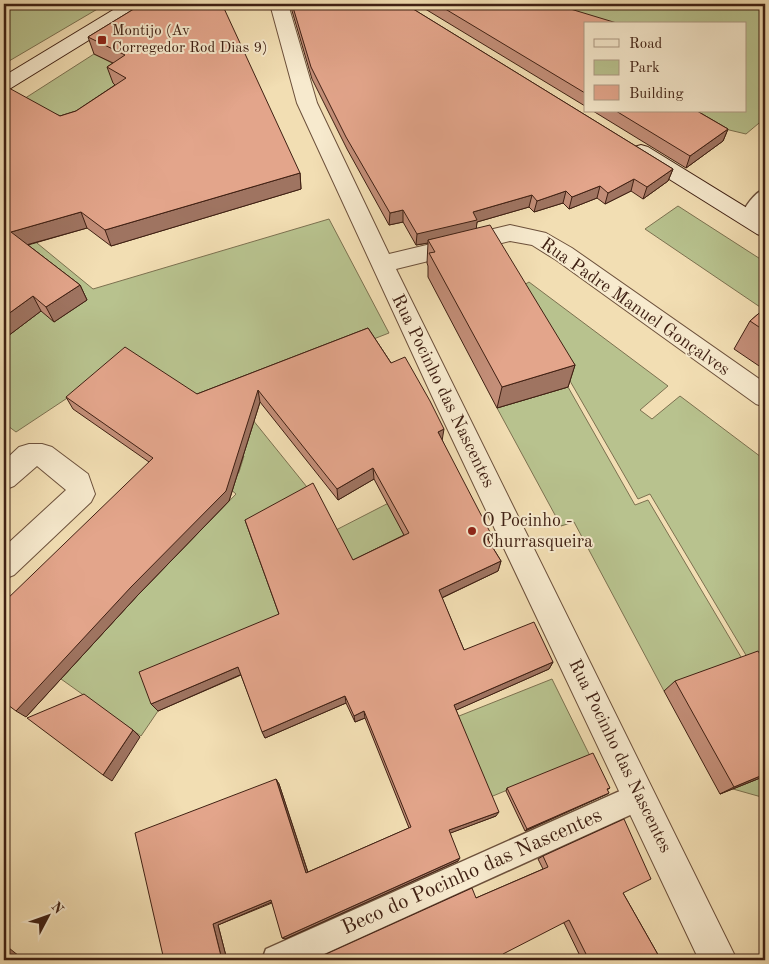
<svg xmlns="http://www.w3.org/2000/svg" width="769" height="964" font-family="'Old Standard TT',serif">
<style>
.green{fill:#b8c28e;stroke:#7c7150}
.lines{fill:none;stroke-linecap:round;stroke-linejoin:round}
.lane-casing{stroke:#6c503b;stroke-width:3}
.street-casing{stroke:#6c503b;stroke-width:2}
.secondary-casing{stroke:#3f2013;stroke-width:2}
.lane{fill:#f7eace;fill-rule:evenodd}
.street{fill:#f7eace;fill-rule:evenodd}
.secondary{fill:#f7eace;fill-rule:evenodd}
.wall{fill:#c38e78;stroke:#3f2013}
.shaded-wall{fill:#9f7461;stroke:#3f2013}
.building{fill:#e3a58b;stroke:#3f2013}
.poi-dot{fill:#8f2418;stroke:#f7eace;stroke-width:2}
.labels{text-anchor:middle;dominant-baseline:central;stroke-width:4;stroke-linejoin:round;paint-order:stroke}
.far-poi-label{font-size:15px;fill:#3f2013;stroke:#f7eace;text-anchor:start}
.street-label{font-size:18px;fill:#3f2013;stroke:#f7eace}
.poi-label{font-size:18px;fill:#3f2013;stroke:#f7eace;text-anchor:start}
.near-street-label{font-size:21px;fill:#3f2013;stroke:#f7eace}
</style>
<rect width="100%" height="100%" fill="#f2deb3"/>
<filter id="stains"><feTurbulence type="fractalNoise" baseFrequency=".004" numOctaves="4"/><feColorMatrix values="0 0 0 0 .2 0 0 0 0 .09 0 0 0 0 .02 0 0 0 .5 -.17"/></filter>
<radialGradient id="worn" r=".72"><stop offset=".6" stop-color="#630" stop-opacity="0"/><stop offset="1" stop-color="#630" stop-opacity=".3"/></radialGradient>
<g class="green">
<polygon points="4,4 106,4 4,64"/>
<polygon points="516,4 765,4 765,118 746,134 725,129 671,111 745,111 745,24 585,24"/>
<polygon points="94,54 130,72 130,94 71,135 16,104"/>
<polygon points="678,206 765,262 765,303 760,307 645,229"/>
<polygon points="4,216 93,289 329,219 389,333 296,369 244,409 311,492 283,622 145,680 158,711 141,736 61,679 137,596 236,494 229,488 239,472 244,456 93,381 16,432 4,423"/>
<polygon points="529,282 668,386 640,410 652,419 680,396 765,460 765,687 650,494 638,499 517,289"/>
<polygon points="568,387 635,505 648,500 744,662 664,691 574,522 561,526 497,408"/>
<polygon points="451,471 398,523 408,543 353,568 334,531"/>
<polygon points="552,679 590,756 488,798 454,718"/>
<polygon points="765,776 765,798 733,789"/>
</g>
<g class="lines">
<g class="lane-casing">
<g id="lane">
<path d="M 765,189 C 766,204 762,228 742,222 L 739,218 C 745,208 754,192 765,189 Z"/>
<polygon points="640,782 650,786 654,796 650,806 311,960 262,960 266,949"/>
</g>
</g>
<g class="street-casing">
<g id="street">
<polygon points="270,4 288,4 317,103 389,254 510,225 546,233 572,248 765,383 765,407 756,404 556,260 532,245 510,241 396,269 737,960 699,960 437,407 297,103"/>
<polygon points="29,444 42,444 52,447 88,474 95,494 91,502 14,575 4,579 4,547 66,490 37,466 14,486 4,490 4,461 19,447"/>
</g>
</g>
<g class="secondary-casing">
<g id="secondary">
<polygon points="123,4 144,4 141,8 11,88 4,90 4,76"/>
<polygon points="641,145 648,147 765,219 765,237 757,234 634,157 631,152 634,147"/>
</g>
</g>
<use href="#lane" class="lane"/>
<use href="#street" class="street"/>
<use href="#secondary" class="secondary"/>
</g>
<g class="wall">
<polygon points="142,4 300,173 301,189 111,246 87,228 28,245 80,285 87,300 54,322 41,311 4,339 4,91 60,116 76,111 115,85 113,83 107,67 113,63 94,54 88,37"/>
<polygon points="290,4 405,4 673,169 668,181 643,199 631,191 605,204 597,198 569,209 563,203 534,212 529,207 477,222 476,228 575,365 568,387 497,408 428,277 428,266 427,263 428,243 416,245 403,222 389,225 347,149 312,79"/>
<polygon points="417,4 554,4 585,24 585,106"/>
<polygon points="593,111 697,111 728,129 723,141 686,168"/>
<polygon points="765,308 765,370 734,349 750,321"/>
<polygon points="368,328 442,440 488,540 501,561 498,571 442,598 464,650 553,662 549,669 456,710 496,816 450,833 458,861 285,939 272,903 218,925 227,960 164,960 276,779 279,784 308,872 409,828 365,718 355,722 346,703 265,738 241,675 158,711 279,614 245,520 353,560 404,535 374,479 338,500 260,402 229,501 137,596 26,717 149,462 73,409 66,397 197,394"/>
<polygon points="675,681 765,776 720,794 664,691"/>
<polygon points="507,788 610,788 607,790 609,793 605,795 525,831 506,791"/>
<polygon points="543,856 623,893 661,960 582,960 564,923 476,898 543,869 538,859"/>
<polygon points="765,893 765,902 761,895"/>
</g>
<g class="shaded-wall">
<polygon points="728,129 723,141 686,168 690,156"/>
<polygon points="673,169 668,181 643,199 647,187"/>
<polygon points="300,173 301,189 111,246 105,230"/>
<polygon points="634,179 631,191 605,204 608,193"/>
<polygon points="600,186 597,198 569,209 572,197"/>
<polygon points="566,191 563,203 534,212 537,201"/>
<polygon points="532,195 529,207 477,222 476,231 428,240 428,243 416,245 417,234 473,212"/>
<polygon points="403,210 403,222 389,225 390,213"/>
<polygon points="81,212 87,228 19,247 11,232"/>
<polygon points="80,285 87,300 54,322 46,307"/>
<polygon points="33,296 41,311 4,339 4,317"/>
<polygon points="575,365 568,387 497,408 502,387"/>
<polygon points="258,390 260,402 229,501 137,596 26,717 16,711"/>
<polygon points="444,429 442,441 438,432"/>
<polygon points="373,468 374,479 338,500 337,489"/>
<polygon points="490,532 488,542 485,535"/>
<polygon points="501,561 498,571 437,600 439,590"/>
<polygon points="553,662 549,669 452,712 454,705"/>
<polygon points="238,667 242,674 158,711 151,704"/>
<polygon points="345,696 346,703 265,738 262,732"/>
<polygon points="364,711 365,718 355,722 354,716"/>
<polygon points="133,730 140,737 112,781 103,775"/>
<polygon points="765,774 765,776 720,794 734,787"/>
<polygon points="276,779 279,784 309,876 306,873"/>
<polygon points="609,793 605,795 525,831 527,829"/>
<polygon points="499,812 496,816 448,834 449,830"/>
<polygon points="460,858 458,861 285,939 282,938"/>
<polygon points="271,900 274,901 218,925 227,960 222,960 213,924"/>
<polygon points="4,944 24,960 12,960 4,953"/>
</g>
<g class="building">
<polygon points="142,4 222,4 300,173 105,230 81,212 11,232 80,285 46,307 33,296 4,317 4,91 9,88 60,116 76,111 126,78 107,67 125,55 88,37"/>
<polygon points="292,4 405,4 673,169 647,187 634,179 608,193 600,186 572,197 566,191 537,201 532,195 473,212 477,220 417,234 403,210 390,213 346,137 311,67"/>
<polygon points="437,4 554,4 620,24 585,24 585,93"/>
<polygon points="616,111 697,111 728,129 690,156"/>
<polygon points="490,225 575,365 502,387 429,253 435,252 428,240"/>
<polygon points="765,308 765,331 750,321"/>
<polygon points="368,328 391,363 405,357 430,401 444,429 438,432 490,532 485,535 501,561 439,590 464,650 534,622 553,662 454,705 499,812 449,830 460,858 282,938 271,900 213,924 222,960 164,960 135,833 276,779 306,873 411,827 364,711 354,716 345,696 262,732 238,667 151,704 139,672 279,614 245,520 313,483 353,560 409,533 373,468 337,489 258,390 226,491 131,587 16,711 4,702 4,602 153,458 66,397 125,347 197,394"/>
<polygon points="758,651 765,663 765,774 734,787 675,681"/>
<polygon points="84,694 133,730 103,775 27,718"/>
<polygon points="593,753 610,788 607,789 609,793 527,829 507,788"/>
<polygon points="624,819 651,879 623,893 661,960 589,960 569,920 503,954 506,960 313,960 472,888 476,898 548,867 543,856"/>
<polygon points="4,953 12,960 4,960"/>
</g>
<g class="poi-dot">
<rect x="97" y="35" width="10" height="10" rx="2.5"/>
<circle cx="472" cy="531" r="5"/>
</g>
<g class="labels">
<g class="far-poi-label">
<text x="112" y="31">Montijo (Av<tspan x="112" dy="17">Corregedor Rod Dias 9)</tspan></text>
</g>
<g class="street-label">
<text transform="translate(635 307) rotate(35)">Rua Padre Manuel Gonçalves</text>
<text transform="translate(443 391) rotate(64)">Rua Pocinho das Nascentes</text>
<text transform="translate(620 756) rotate(64)">Rua Pocinho das Nascentes</text>
</g>
<g class="poi-label">
<text x="482" y="521">O Pocinho -<tspan x="482" dy="21">Churrasqueira</tspan></text>
</g>
<g class="near-street-label">
<text transform="translate(472 872) rotate(-24)">Beco do Pocinho das Nascentes</text>
</g>
</g>
<rect width="769" height="964" fill="none" stroke="#f2deb3" stroke-width="20"/>
<rect x="5" y="5" width="759" height="954" fill="none" stroke="#3f2013" stroke-width="2.5"/>
<rect x="10" y="10" width="749" height="944" fill="none" stroke="#3f2013"/>
<rect x="584" y="22" width="162" height="90" fill="#f7eace" stroke="#ad9983"/>
<rect x="594" y="39" width="25" height="8" fill="#f7eace" stroke="#ad9983"/>
<text x="629" y="48" font-size="15" fill="#3f2013">Road</text>
<rect x="594" y="60" width="25" height="15" fill="#b8c28e" stroke="#ad9983"/>
<text x="629" y="72" font-size="15" fill="#3f2013">Park</text>
<rect x="594" y="85" width="25" height="15" fill="#e3a58b" stroke="#ad9983"/>
<text x="629" y="98" font-size="15" fill="#3f2013">Building</text>
<g transform="translate(48 916) rotate(49)" stroke="#f7eace" stroke-width="4" paint-order="stroke">
<path d="M0-4L9 19L0 12L-9 19Z" fill="#3f2013"/>
<text y="-8" font-size="14" font-weight="bold" text-anchor="middle" fill="#3f2013">N</text>
</g>
<rect width="100%" height="100%" filter="url(#stains)"/>
<rect width="100%" height="100%" fill="url(#worn)"/>
</svg>
